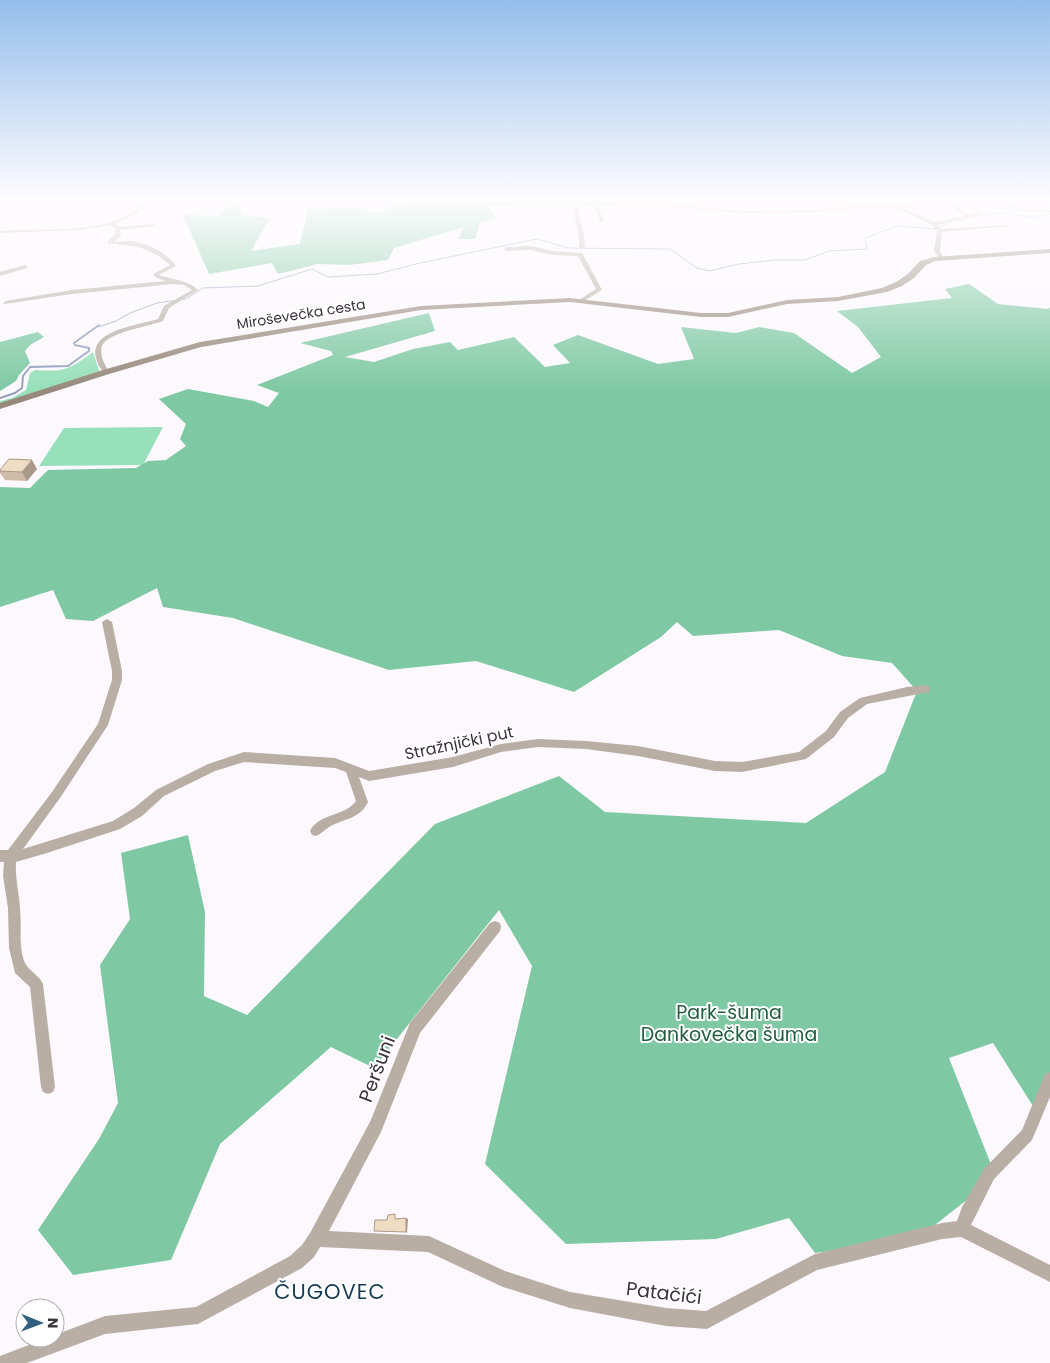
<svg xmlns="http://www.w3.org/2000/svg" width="1050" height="1363" font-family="Poppins,sans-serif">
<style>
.green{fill:#97e0ba}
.forest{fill:#7ec9a3}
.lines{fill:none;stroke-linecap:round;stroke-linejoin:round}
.stream-far1{stroke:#92a0bc;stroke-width:1}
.stream{stroke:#92a0bc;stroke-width:2}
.street{fill:#b8aea4;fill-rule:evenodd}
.secondary{fill:#97897b;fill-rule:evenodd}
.wall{fill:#cebca8}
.shaded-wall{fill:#a89988}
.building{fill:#f0dbc3;stroke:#a89988}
.labels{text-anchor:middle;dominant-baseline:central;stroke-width:4;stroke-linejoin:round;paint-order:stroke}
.far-street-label{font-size:14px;fill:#3b333d;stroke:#fff}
.street-label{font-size:16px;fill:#3b333d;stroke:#fff}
.near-park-label{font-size:19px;fill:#245d42;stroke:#fff}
.near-street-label{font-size:19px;fill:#3b333d;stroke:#fff}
.near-neighbourhood-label{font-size:21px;letter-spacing:1px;fill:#153c53;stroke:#fff}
</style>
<rect width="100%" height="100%" fill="#fcf8fd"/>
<g class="green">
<path d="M 93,352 L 100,373 L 0,404 L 0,401 L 12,398 L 26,390 L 30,373 L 35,370 C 64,372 69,370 93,352 Z"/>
<polygon points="163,427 143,465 39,466 64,428"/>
</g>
<g class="forest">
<polygon points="412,199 614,199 615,204 487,206 496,218 480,223 475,239 458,239 464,227 394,248 388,260 349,265 318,264 278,274 272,263 209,274 183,215 218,216 225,207 242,207 241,215 270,218 251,251 300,244 308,209 359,208 368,211 381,213 392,206 410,203"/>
<polygon points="969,284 998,304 1048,309 1050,307 1050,1077 1033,1106 993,1043 949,1058 996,1177 917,1239 815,1253 789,1218 716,1239 566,1244 485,1164 532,966 499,910 374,1068 331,1047 220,1144 171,1260 73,1275 38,1230 99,1139 118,1103 100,965 130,919 121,853 188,835 205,912 204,996 247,1015 435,824 559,776 605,812 806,823 885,772 917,691 892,663 842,656 779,630 693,636 677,622 661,637 574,692 476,661 389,670 233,618 163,607 157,588 93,621 66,619 53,590 0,607 0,487 30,488 48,470 136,468 148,461 166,460 186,446 180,439 186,424 159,399 188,389 254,401 268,407 279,393 257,385 333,355 331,351 300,343 429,313 435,331 345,357 374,362 413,349 450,342 458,350 514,337 545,367 570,363 553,345 578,335 658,364 694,359 681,327 736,333 759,327 794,333 852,373 881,357 858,327 837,311 952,298 945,289"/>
<polygon points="38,332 44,337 30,345 25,351 30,363 19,375 16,381 0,391 0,342"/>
</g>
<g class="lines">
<g class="stream-far1">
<polyline points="978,216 1001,213 1038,218 1050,214"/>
<polyline points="98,327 116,321 130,313 157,303 186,299 203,288 258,286 312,269 328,277 377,274 420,263 537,239 568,248 670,249 697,268 709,271 739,264 774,260 805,260 829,251 865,249 867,248 865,238 897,226 936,229 951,222"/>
</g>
<polyline class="stream" points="0,398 15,393 22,388 23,376 30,367 68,366 89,351 89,348 75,345 74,343 99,325"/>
<g class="street">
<path d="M 147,199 L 152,199 L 138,213 L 115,224 L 119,227 L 154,224 L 156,226 L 120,230 L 121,235 L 114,242 C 119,242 124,241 130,241 C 146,242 167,253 176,266 L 159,275 C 171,279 190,281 198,290 L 169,308 L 163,321 C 150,326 106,333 102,346 C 99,355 105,365 109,372 L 106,374 C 101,371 98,364 96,358 C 88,330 140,325 158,319 L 164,306 L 192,290 L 184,285 L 173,284 L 72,294 L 4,304 L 3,303 L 6,301 L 72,290 L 165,281 L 155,277 L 153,274 L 170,265 L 159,256 L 139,247 L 108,243 L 108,241 L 115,235 L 116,229 L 110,225 L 80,230 L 0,233 L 0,231 C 43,227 95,236 133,212 C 138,209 143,203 147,199 Z"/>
<polygon points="379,199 387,199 367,204 338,201 340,200 367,202"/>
<polygon points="472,199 496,203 572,203 574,202 576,203 665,204 743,211 812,210 866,205 868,204 896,206 917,203 919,205 902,208 935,222 965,216 941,199 946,199 970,215 977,213 968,203 1000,199 1004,199 1017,209 1050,210 1050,212 1016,211 1002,202 974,205 982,213 982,215 937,225 941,229 1009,225 1011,226 942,232 940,251 944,258 941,260 934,251 937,231 932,225 896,208 877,207 812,212 743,213 665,206 598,206 604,221 602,222 600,221 593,206 577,206 584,236 585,247 582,249 579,247 579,236 572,206 496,205"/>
<polygon points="816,199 827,199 854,204 852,205"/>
<polygon points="531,246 553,251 582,253 602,290 584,301 579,300 596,289 578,256 553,255 531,250 507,251 504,249 507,247"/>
<polygon points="25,265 28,267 27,268 0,276 0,272"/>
<path d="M 107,619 L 112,622 L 122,671 L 122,680 L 108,725 L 60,798 L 23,849 L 113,821 L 134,808 L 156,790 L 208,764 L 244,752 L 335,758 L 369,771 L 453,757 L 501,744 L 538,739 L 586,741 L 638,746 L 715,761 L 742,762 L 799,752 L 826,731 L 840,712 L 860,698 L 907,687 L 925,685 L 929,686 L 930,689 L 929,692 L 867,704 L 848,718 L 834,737 L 806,759 L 742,772 L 715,771 L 638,756 L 586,749 L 538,747 L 501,752 L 453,767 L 369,781 L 359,777 L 368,802 C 360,819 343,819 329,827 C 324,830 321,834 316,836 L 312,835 L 310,831 C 319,813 344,817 356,801 L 346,772 L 335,768 L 244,762 L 215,771 L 164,796 L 142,816 L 120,829 L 47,853 L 16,862 C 15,878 19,892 20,908 C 22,926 18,947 25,963 C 29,971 39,975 43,984 L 55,1087 L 53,1092 L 48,1094 L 43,1092 L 41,1087 L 30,987 L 15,973 L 9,948 L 8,908 L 3,876 L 4,862 L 0,862 L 0,850 L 8,850 L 52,792 L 98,724 L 112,680 L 112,671 L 102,622 Z"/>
<polygon points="495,921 500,923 501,927 500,931 420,1033 381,1132 329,1231 429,1236 505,1271 570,1292 666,1308 706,1311 815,1254 942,1223 957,1221 962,1207 984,1169 1022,1130 1045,1074 1050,1072 1050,1097 1032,1140 994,1179 971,1225 1050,1265 1050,1282 961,1237 942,1239 817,1270 707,1329 666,1326 570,1308 503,1287 428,1252 320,1247 314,1257 302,1268 198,1324 105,1334 27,1363 0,1363 0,1356 47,1338 55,1338 55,1335 105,1316 196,1307 290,1256 302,1245 310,1233 370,1122 410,1023 490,923"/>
</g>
<polygon class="secondary" points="1050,249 1050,253 935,261 926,265 914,278 902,286 887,292 838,301 787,304 728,317 701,317 570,302 421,310 201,347 109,374 0,409 0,403 103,370 200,342 421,306 570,298 701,313 728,313 787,300 838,297 882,288 896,282 908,274 920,261 934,257"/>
</g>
<polygon class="wall" points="37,469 27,481 5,480 0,473 0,470"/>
<g class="shaded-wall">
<polygon points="32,460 37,469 27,481 22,472"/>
<polygon points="406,1218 408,1219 407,1233 406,1232"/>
</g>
<g class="building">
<polygon points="9,459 32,460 22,472 0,471 0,470"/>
<polygon points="395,1214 395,1219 406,1218 406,1232 374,1231 375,1220 387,1220 388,1215"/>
</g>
<linearGradient id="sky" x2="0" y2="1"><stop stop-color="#95beec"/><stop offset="0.51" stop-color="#fefcfe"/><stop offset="1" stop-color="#fefcfe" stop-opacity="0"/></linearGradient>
<rect width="1050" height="390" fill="url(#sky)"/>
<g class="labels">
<g class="far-street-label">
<text transform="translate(301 314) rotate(-9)">Miroševečka cesta</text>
</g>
<g class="street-label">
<text transform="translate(459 743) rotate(-12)">Stražnjički put</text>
</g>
<g class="near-park-label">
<text x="729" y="1012">Park-šuma<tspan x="729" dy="22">Dankovečka šuma</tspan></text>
</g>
<g class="near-street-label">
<text transform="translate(377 1069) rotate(-69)">Peršuni</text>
<text transform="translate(664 1293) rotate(7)">Patačići</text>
</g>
<g class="near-neighbourhood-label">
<text x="330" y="1291">ČUGOVEC</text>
</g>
</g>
<g transform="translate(40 1323) rotate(91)"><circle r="24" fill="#ffffff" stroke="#b1adb1"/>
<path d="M0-4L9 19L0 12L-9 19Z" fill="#31617f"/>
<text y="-8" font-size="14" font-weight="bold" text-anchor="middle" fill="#3b333d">N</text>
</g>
</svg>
